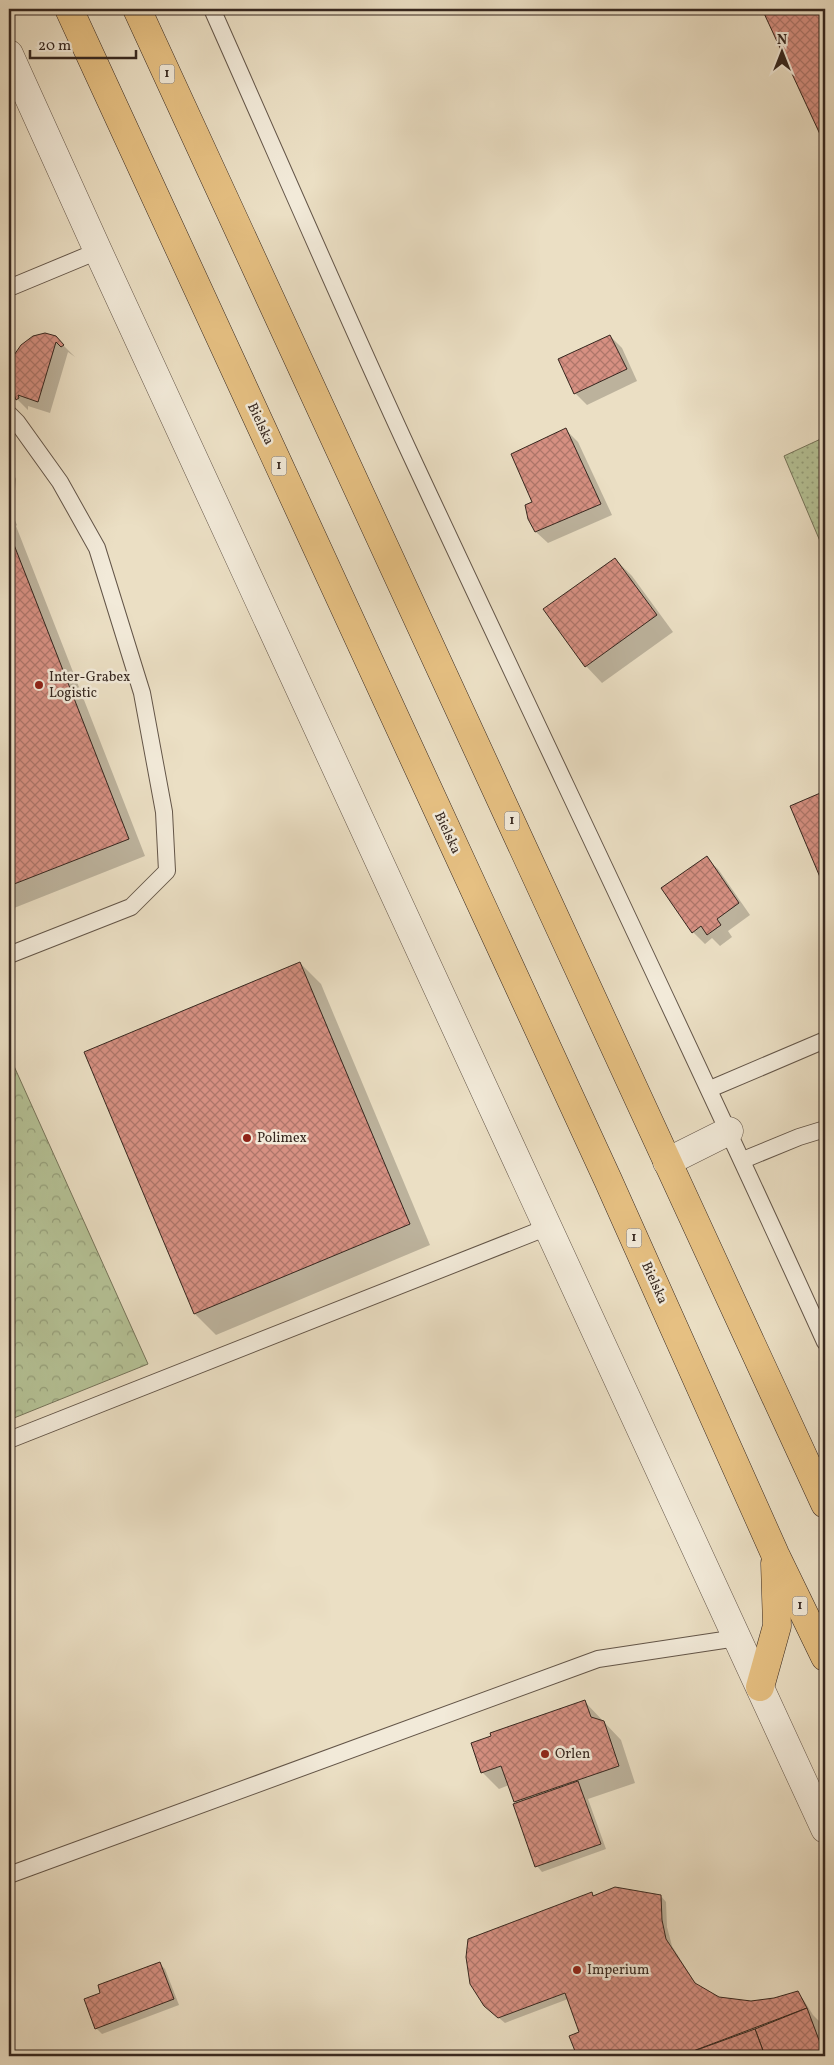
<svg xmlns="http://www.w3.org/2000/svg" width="834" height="2065" font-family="Vollkorn,serif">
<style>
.grass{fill:url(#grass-dots);stroke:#76745a}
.forest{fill:url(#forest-crowns);stroke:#76745a}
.shadow{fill:#0003}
.building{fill:url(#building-cross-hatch);stroke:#36271f}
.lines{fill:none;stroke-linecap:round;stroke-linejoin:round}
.service-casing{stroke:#635548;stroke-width:18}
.minor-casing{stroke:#635548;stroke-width:29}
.primary-casing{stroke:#36271f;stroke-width:29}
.service{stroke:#f2ead9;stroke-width:16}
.minor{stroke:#f2ead9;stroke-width:28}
.primary{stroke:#e6c082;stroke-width:28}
.poi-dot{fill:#8f2418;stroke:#f2ead9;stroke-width:2}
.labels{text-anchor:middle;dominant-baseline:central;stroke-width:5;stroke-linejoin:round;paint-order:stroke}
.shield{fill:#f2ead9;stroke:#6e6257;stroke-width:1}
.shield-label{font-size:12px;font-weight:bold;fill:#36271f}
.street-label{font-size:14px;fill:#36271f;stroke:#f2ead9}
.poi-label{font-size:14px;fill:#36271f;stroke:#f2ead9;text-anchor:start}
</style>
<defs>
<pattern id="grass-dots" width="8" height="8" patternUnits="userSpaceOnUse" patternTransform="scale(1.25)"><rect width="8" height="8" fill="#b5c296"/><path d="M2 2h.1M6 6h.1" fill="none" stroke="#949e7a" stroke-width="1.8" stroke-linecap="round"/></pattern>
<pattern id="forest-crowns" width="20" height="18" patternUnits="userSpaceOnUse" patternTransform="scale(1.25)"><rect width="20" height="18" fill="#b5c296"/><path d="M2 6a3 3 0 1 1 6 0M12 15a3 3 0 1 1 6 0" fill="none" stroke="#949e7a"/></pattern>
<pattern id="building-cross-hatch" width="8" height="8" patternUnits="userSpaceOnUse" patternTransform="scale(1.25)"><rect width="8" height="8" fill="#d69082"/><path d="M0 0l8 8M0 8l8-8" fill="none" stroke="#ae766a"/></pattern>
</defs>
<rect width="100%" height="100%" fill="#ebdfc4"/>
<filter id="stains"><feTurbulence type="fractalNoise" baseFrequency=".004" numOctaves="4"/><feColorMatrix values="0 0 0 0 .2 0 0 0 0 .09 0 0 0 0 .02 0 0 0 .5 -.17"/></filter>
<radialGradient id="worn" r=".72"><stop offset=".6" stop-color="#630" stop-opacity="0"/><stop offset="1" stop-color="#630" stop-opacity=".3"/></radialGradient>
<polygon class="grass" points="825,437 825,553 784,456"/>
<polygon class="forest" points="9,1055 148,1364 9,1420"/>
<g class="shadow">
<polygon points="764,9 825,9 825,142"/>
<polygon points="610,336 622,348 637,381 587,405 575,393"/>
<polygon points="55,337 75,357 68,352 50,413 28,406 28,410 17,399 11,382"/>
<polygon points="566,430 578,442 612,515 548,543 536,532 529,519"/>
<polygon points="9,465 16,479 15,489 9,506 17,525 16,526 145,856 9,910"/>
<polygon points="615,559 632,576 673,632 602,683 586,666"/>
<polygon points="825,793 825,886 792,807"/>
<polygon points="706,858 718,869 750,915 728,931 732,937 720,946 712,938 705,944 693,932 663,888"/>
<polygon points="300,963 321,984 430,1245 216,1335 195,1314 86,1052"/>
<polygon points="585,1702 621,1740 635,1783 588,1799 606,1849 542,1872 537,1866 517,1804 509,1785 499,1789 482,1772"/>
<polygon points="592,1894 595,1897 661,1896 666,1902 667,1927 672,1946 697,1986 718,1998 751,2003 775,2000 797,1993 803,1999 813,2015 824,2026 825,2056 578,2056 571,2036 581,2032 568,1999 505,2023 492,2012"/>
<polygon points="159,1963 165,1969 179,2005 102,2034 96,2028 102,1993"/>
</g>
<g class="building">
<polygon points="762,9 825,9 825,145"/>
<polygon points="45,333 56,336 64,345 61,347 56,342 38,402 18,395 19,398 16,400 10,382 10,368 12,358 21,345 33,336"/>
<polygon points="610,335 627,369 574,394 558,359"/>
<polygon points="566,428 601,504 535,532 528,519 525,505 532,502 511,454"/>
<polygon points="9,532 129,839 9,886"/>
<polygon points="615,558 657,615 585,667 543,609"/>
<polygon points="825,791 825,889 790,806"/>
<polygon points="707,856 739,903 717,919 721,925 707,935 701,926 692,933 661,888"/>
<polygon points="300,962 410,1224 194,1314 84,1052"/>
<polygon points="585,1700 591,1717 604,1721 619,1766 514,1802 501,1766 481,1773 471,1743 491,1736 490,1733"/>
<polygon points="578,1781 601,1844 535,1867 513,1804"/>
<polygon points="615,1887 661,1895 662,1920 666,1939 695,1983 719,1997 751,2001 774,1998 798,1991 807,2008 680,2056 577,2056 569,2036 579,2032 565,1993 498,2018 484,2006 470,1984 466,1957 468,1939 592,1892 593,1896"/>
<polygon points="160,1962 174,1999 95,2029 84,1999 100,1993 98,1985"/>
<polygon points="807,2008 825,2056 765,2056 755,2029"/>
<polygon points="755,2029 765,2056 680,2056"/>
</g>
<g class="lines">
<g class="service-casing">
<g id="service">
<path d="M 212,9 C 277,155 340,302 407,447 C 546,746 689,1042 825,1342"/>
<polyline points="9,288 98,251"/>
<polyline points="9,414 17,422 60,482 97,548 142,693 164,812 167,871 131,907 9,955"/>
<polyline points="710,1089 825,1040"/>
<polyline points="743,1160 799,1137 825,1129"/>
<polyline points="9,1440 548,1227"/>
<polyline points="9,1875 598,1659 737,1638"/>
</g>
</g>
<g class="minor-casing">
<g id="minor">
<polyline points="9,54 98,251 825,1829"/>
<polyline points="667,1162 729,1131"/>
</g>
</g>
<g class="primary-casing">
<g id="primary">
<polyline points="69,9 608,1180 775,1554 825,1657"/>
<polyline points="137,9 825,1504"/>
<polyline points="760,1687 777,1626 775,1563"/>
</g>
</g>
<use href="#service" class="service"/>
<use href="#minor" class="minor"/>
<use href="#primary" class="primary"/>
</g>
<g class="poi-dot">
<circle cx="39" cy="685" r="5"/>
<circle cx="247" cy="1138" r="5"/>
<circle cx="545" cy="1754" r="5"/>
<circle cx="577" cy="1970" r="5"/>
</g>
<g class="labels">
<g class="shield">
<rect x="159.5" y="64.5" width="15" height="19" rx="4"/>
<rect x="271.5" y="456.5" width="15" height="19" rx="4"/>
<rect x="504.5" y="811.5" width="15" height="19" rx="4"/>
<rect x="626.5" y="1228.5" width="15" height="19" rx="4"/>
<rect x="792.5" y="1596.5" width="15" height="19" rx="4"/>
</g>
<g class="shield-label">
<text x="167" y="74">1</text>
<text x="279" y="466">1</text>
<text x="512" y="821">1</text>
<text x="634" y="1238">1</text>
<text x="800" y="1606">1</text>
</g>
<g class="street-label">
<text transform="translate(260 424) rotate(65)">Bielska</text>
<text transform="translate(447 833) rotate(65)">Bielska</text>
<text transform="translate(654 1283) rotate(66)">Bielska</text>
</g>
<g class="poi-label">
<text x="49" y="677">Inter-Grabex<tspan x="49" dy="16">Logistic</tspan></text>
<text x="257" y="1138">Polimex</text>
<text x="555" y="1754">Orlen</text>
<text x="587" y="1970">Imperium</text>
</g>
</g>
<rect width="834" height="2065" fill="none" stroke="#ebdfc4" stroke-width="30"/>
<rect x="10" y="10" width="814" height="2045" fill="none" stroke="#36271f" stroke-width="2.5"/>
<rect x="15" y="15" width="804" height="2035" fill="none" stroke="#36271f"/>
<g transform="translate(782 52)" stroke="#f2ead9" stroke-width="4" paint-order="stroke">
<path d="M0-4L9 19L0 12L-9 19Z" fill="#36271f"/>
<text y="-8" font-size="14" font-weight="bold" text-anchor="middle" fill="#36271f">N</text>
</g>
<path d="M30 50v8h106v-8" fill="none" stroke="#36271f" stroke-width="2.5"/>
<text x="38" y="50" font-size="15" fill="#36271f" stroke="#f2ead9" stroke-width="4" paint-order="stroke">20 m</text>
<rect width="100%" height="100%" filter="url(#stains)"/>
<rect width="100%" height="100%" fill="url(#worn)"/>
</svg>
